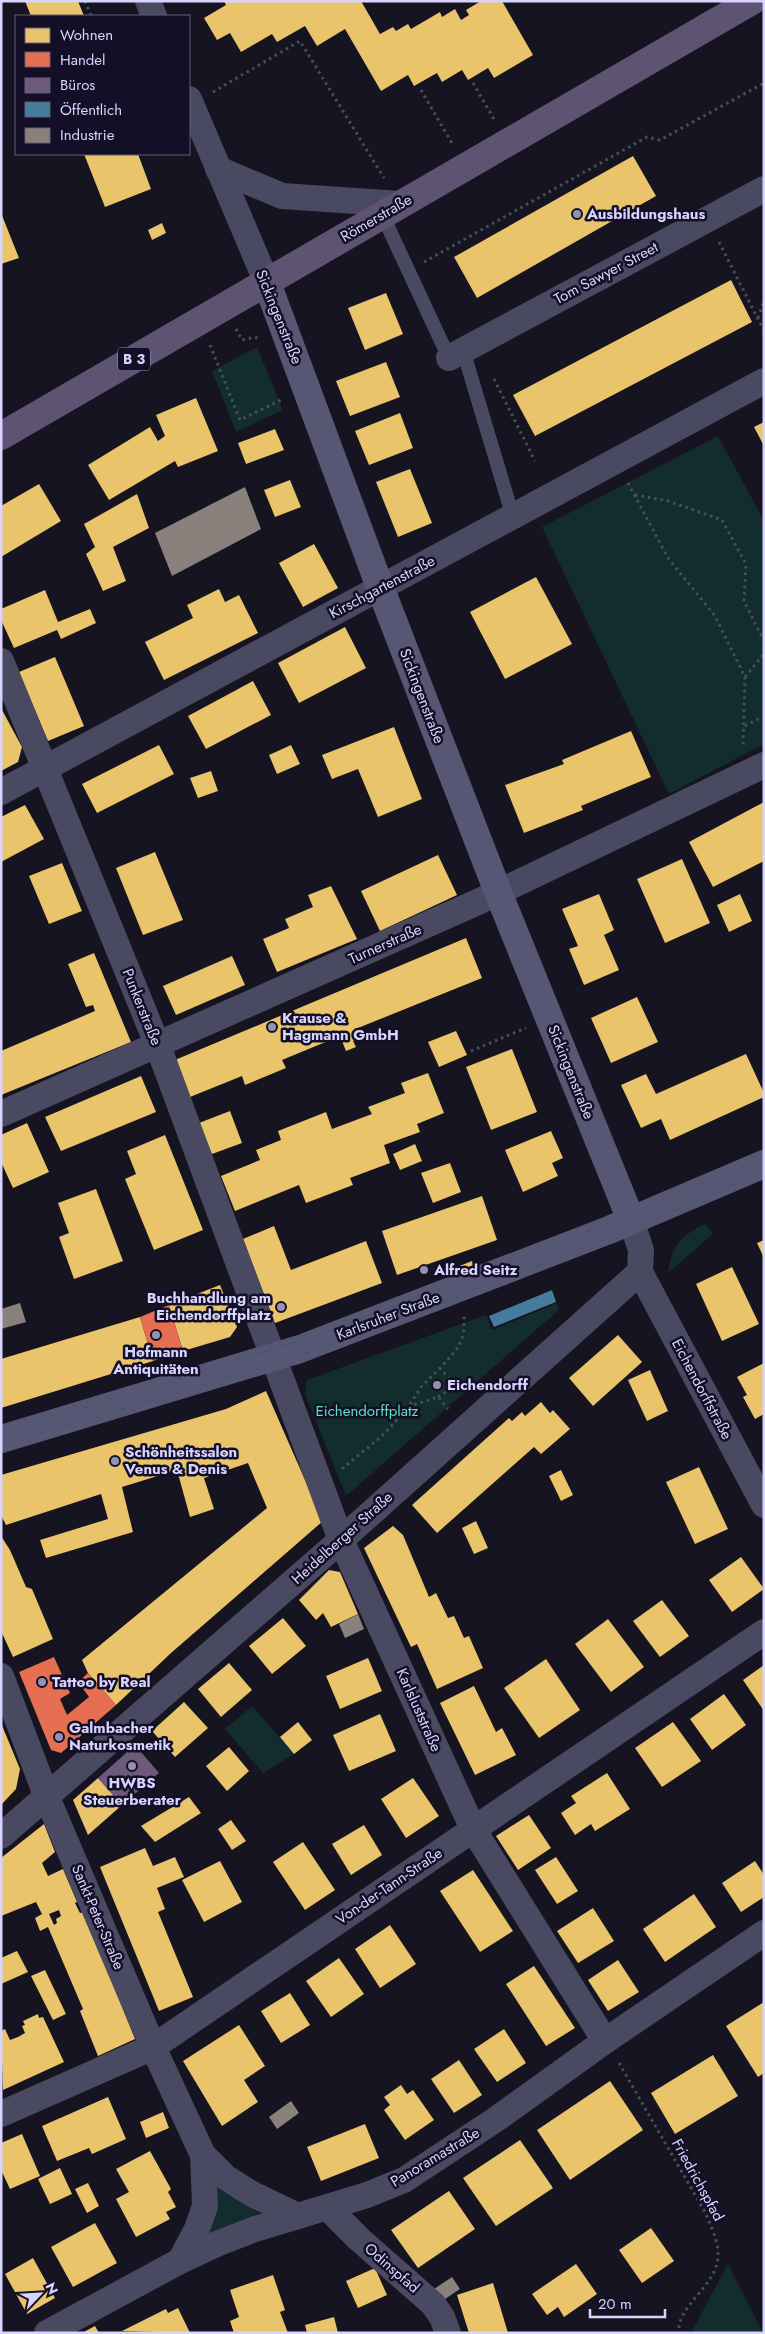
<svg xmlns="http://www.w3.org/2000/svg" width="765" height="2334" font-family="Jost,sans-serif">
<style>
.green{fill:#132c2d}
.homes{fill:#e9c46a;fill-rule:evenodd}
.shops{fill:#e76f51}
.offices{fill:#6d597a}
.public{fill:#457b9d}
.industry{fill:#8a817c}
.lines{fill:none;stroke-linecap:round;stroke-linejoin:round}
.path{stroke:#44505f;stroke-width:3;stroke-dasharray:2.5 4;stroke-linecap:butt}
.service{stroke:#4a4962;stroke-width:14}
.minor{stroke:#4a4962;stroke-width:26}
.secondary{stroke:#575674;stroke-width:28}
.primary{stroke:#5e5373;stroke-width:28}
.tram{stroke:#43596b;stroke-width:1}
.poi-dot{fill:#9591b1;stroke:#130f26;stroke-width:2}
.labels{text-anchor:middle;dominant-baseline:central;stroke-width:5;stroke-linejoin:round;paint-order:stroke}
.shield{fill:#130f26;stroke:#9e99be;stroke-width:1}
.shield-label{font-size:14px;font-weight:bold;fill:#d9d4ff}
.poi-label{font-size:15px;font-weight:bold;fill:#d9d4ff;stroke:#130f26;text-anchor:start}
.street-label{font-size:15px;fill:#d9d4ff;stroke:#130f26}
.park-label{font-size:15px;fill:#5fe0c0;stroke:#130f26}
</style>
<rect width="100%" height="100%" fill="#161421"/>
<g class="green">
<polygon points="257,347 283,410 236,432 212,371"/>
<polygon points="718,436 764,521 764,744 669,794 542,527"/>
<path d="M 705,1224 L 713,1234 L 668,1273 C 672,1245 680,1236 705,1224 Z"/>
<polygon points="557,1303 559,1310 346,1496 305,1394 307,1380 486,1315 492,1330"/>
<polygon points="252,1706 294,1754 263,1773 225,1729"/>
<polygon points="215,2187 260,2213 199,2238"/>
<polygon points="728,2264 763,2333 691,2333"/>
</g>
<g class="homes">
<polygon points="25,1 78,1 84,16 31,16"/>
<polygon points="224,1 361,1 380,34 393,27 396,31 408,24 411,29 440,12 442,17 455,9 461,20 469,15 466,10 481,1 502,1 533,55 494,78 488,68 468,80 462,70 442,82 437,73 414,86 408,75 381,91 345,29 317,46 305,26 277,42 272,34 241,52 230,33 217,40 204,18 226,5"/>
<polygon points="84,154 138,154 151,189 105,207"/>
<polygon points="633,156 656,196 477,298 454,257"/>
<polygon points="1,213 19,258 1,264"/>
<polygon points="162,223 166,233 152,240 148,230"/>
<polygon points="731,280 752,322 535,436 513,395"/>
<polygon points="386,293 403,334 365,350 348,308"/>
<polygon points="386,362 400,397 350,416 336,381"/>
<polygon points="196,398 218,451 178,467 175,461 109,500 88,465 150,427 158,441 165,436 156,415"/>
<polygon points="400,413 413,448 369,465 355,431"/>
<polygon points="764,422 764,446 754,427"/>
<polygon points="275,429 284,450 246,464 238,443"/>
<polygon points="410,469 432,523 398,537 376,482"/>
<polygon points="290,480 301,507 275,517 264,490"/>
<polygon points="39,484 61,521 1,557 1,506"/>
<polygon points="137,494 149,528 113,547 126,581 103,591 86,554 95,547 84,524"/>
<polygon points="314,544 338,588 303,607 279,563"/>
<polygon points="536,577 572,644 505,679 470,612"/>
<polygon points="219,589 225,602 239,595 258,633 164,680 145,642 193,618 187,605"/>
<polygon points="45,590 58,622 90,609 96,623 61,639 57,630 14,648 1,620 1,609"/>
<polygon points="345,627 366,668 299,703 278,663"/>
<polygon points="55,657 84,726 48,741 19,672"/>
<polygon points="253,681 271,715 206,749 188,716"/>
<polygon points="1,708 22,747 18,762 1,771"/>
<polygon points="394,727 422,799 378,817 358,769 332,779 322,755"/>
<polygon points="631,731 651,777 581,806 583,810 524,833 505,785 564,764 562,760"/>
<polygon points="159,745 174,774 97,813 82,784"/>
<polygon points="291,745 300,764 277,774 269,755"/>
<polygon points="211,771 218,791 198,798 190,778"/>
<polygon points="764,802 764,861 713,887 689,842"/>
<polygon points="25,805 44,839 1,862 1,817"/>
<polygon points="155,852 183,920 143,935 116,868"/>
<polygon points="438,855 457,895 380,931 361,891"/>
<polygon points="682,859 710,923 665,943 637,879"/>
<polygon points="62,863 82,911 49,924 29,876"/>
<polygon points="331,886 357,939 277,972 263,939 289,928 285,919 313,907 308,895"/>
<polygon points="599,894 614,930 604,935 619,970 584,985 569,949 578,946 562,909"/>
<polygon points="740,894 752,921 729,932 717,905"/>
<polygon points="466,938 482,978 358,1028 362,1038 353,1041 356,1047 346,1051 340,1036 282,1060 286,1068 245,1085 242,1076 190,1097 175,1060"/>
<polygon points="94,953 131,1042 1,1095 1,1051 95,1011 93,1005 86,1007 68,964"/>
<polygon points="232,956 245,985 176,1015 163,986"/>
<polygon points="637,997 658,1042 611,1063 591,1018"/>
<polygon points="456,1031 467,1055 439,1067 428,1042"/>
<polygon points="512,1049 537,1112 491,1130 466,1067"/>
<polygon points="746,1054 764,1093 764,1097 670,1140 661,1119 641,1128 621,1085 646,1074 656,1094"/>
<polygon points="428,1073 444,1113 417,1124 420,1132 384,1145 390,1163 350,1178 353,1185 306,1203 299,1185 235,1211 221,1176 260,1160 256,1150 281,1140 278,1131 326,1112 332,1129 372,1114 368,1107 405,1093 401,1083"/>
<polygon points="141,1076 156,1112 61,1151 45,1117"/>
<polygon points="230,1111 242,1143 212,1154 199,1123"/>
<polygon points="27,1123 49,1172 13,1188 1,1162 1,1135"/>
<polygon points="551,1131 563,1158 552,1163 558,1176 523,1192 505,1150"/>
<polygon points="165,1135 203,1230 154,1250 125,1179 136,1174 127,1151"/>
<polygon points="415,1144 422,1161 400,1170 393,1154"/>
<polygon points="450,1163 461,1192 433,1203 421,1173"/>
<polygon points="96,1189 123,1261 74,1279 59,1237 69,1233 58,1203"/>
<polygon points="482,1196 497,1240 397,1275 382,1231"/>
<polygon points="274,1226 291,1270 366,1241 382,1283 275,1323 243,1239"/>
<polygon points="764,1240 764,1258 757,1243"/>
<polygon points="472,1261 475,1269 460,1275 457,1267"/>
<polygon points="732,1267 759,1324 722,1341 696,1284"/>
<polygon points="220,1285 237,1327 230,1337 183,1351 169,1305"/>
<polygon points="140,1317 153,1361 1,1408 1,1359"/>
<polygon points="618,1335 642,1362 593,1406 569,1378"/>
<polygon points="764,1363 764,1414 755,1419 743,1397 747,1395 737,1377"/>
<polygon points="650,1370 668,1411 647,1421 628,1380"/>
<polygon points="266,1391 323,1521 171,1653 116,1705 88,1673 82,1660 267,1508 248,1463 204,1478 214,1509 190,1517 177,1470 122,1487 133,1532 46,1558 40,1540 108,1519 101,1494 6,1525 1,1515 1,1475 226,1409"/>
<polygon points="541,1402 550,1413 553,1410 570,1429 541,1454 534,1447 437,1533 412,1505 509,1418 512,1421 522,1412 525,1416"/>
<polygon points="699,1467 728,1529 695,1544 666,1482"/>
<polygon points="561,1470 573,1495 561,1501 549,1476"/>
<polygon points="476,1521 488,1548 474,1554 462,1528"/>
<polygon points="393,1526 403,1535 429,1597 436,1593 448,1618 454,1616 464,1638 469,1636 483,1668 437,1689 417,1644 411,1647 364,1548"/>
<polygon points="1,1536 10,1550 26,1587 32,1589 53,1639 13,1657 1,1631"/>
<polygon points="741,1557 764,1589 732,1612 709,1580"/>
<polygon points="329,1570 340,1572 358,1614 331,1627 323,1613 316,1620 299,1600"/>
<polygon points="662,1600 689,1636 660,1657 633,1621"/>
<polygon points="283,1618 306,1646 272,1674 249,1646"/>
<polygon points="608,1619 644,1667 611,1692 575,1644"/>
<polygon points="368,1658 382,1691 340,1709 326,1676"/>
<polygon points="546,1659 580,1710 539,1738 504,1688"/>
<polygon points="229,1663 252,1690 221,1717 198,1689"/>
<polygon points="764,1665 764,1711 743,1680"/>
<polygon points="474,1686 496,1732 502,1728 516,1755 475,1775 440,1703"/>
<polygon points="724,1694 746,1725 712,1750 690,1719"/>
<polygon points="184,1702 208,1728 175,1757 152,1731"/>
<polygon points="380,1714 396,1751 349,1771 333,1735"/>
<polygon points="298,1722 312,1740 294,1754 280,1737"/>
<polygon points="673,1722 701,1761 662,1787 635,1748"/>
<polygon points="1,1723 20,1769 16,1789 1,1805"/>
<polygon points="229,1747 249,1771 227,1791 206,1766"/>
<polygon points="607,1773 630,1809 595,1831 591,1824 575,1835 561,1813 576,1803 571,1796"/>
<polygon points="98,1778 122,1805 88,1835 73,1800"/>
<polygon points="413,1778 439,1816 406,1838 381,1799"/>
<polygon points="189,1797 201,1813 155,1842 141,1826"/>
<polygon points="529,1815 551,1848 518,1870 496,1836"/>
<polygon points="231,1820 246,1841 232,1850 218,1829"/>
<path d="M 44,1824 L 55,1852 L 42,1863 L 48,1876 L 63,1869 L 77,1902 L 75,1903 L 80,1913 L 84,1912 L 135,2039 L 98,2056 L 80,2011 L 83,2009 L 48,1927 L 40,1931 L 35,1918 L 42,1914 L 36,1902 L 1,1916 L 1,1858 ZM 59,1910 L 61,1916 L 56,1919 L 57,1923 L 54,1925 L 49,1914 Z"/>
<polygon points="364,1825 382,1855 351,1875 332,1844"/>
<polygon points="303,1842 335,1890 305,1910 273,1862"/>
<polygon points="145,1848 153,1866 175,1857 184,1877 157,1888 165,1909 158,1912 193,1997 159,2011 100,1867"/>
<polygon points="556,1857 578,1891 557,1904 535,1870"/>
<polygon points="220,1861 242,1902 204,1922 182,1880"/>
<polygon points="755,1861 764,1875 764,1897 741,1912 722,1883"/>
<polygon points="473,1870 513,1931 480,1952 440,1891"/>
<polygon points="694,1894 716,1927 665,1962 643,1929"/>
<polygon points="593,1908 614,1941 578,1963 557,1931"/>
<polygon points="390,1925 416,1964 380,1988 355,1949"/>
<polygon points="17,1951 28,1972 1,1984 1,1958"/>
<polygon points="339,1958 364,1994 331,2017 306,1981"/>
<polygon points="618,1960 639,1992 608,2011 588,1980"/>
<polygon points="534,1966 575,2028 546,2046 506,1984"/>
<polygon points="45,1970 66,2014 53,2020 31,1976"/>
<polygon points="290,1993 310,2025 281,2043 261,2011"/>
<polygon points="764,2002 764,2073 758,2077 726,2026"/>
<polygon points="38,2014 39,2018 43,2017 64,2062 3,2090 1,2031 5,2029 10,2040 18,2037 25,2033 22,2026 25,2025 23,2021"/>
<polygon points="239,2025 265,2066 244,2080 258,2102 222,2126 183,2061"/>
<polygon points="504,2029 526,2063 497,2082 474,2049"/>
<polygon points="713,2055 738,2096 675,2134 651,2093"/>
<polygon points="459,2060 482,2095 454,2113 431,2079"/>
<polygon points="610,2081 643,2130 570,2180 537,2130"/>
<polygon points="401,2085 407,2094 413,2090 434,2120 405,2140 384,2110 390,2105 384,2097"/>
<polygon points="108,2097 126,2139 92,2154 89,2148 57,2161 42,2126"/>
<polygon points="163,2112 169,2128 146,2138 140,2122"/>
<polygon points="365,2124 379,2158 321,2181 307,2147"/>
<polygon points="22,2134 40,2176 10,2189 1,2170 1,2143"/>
<polygon points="520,2140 553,2188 496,2226 463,2178"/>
<polygon points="150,2151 171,2189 168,2192 176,2207 166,2212 170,2219 136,2237 116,2199 129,2192 116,2169"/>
<polygon points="60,2168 72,2194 50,2204 38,2179"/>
<polygon points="88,2183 99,2206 87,2213 75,2189"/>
<polygon points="449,2191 475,2229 418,2268 391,2230"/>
<polygon points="95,2223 117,2263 73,2287 51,2247"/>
<polygon points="651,2228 674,2261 642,2283 619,2250"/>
<polygon points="33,2258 55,2298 27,2314 5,2274"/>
<polygon points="576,2264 597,2294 564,2317 558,2307 547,2315 532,2294"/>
<polygon points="375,2268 387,2295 358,2308 346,2281"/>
<polygon points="273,2275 285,2310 280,2312 288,2333 234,2333 230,2321 239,2317 230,2290"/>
<polygon points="493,2283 508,2333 469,2333 457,2295"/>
<polygon points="178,2308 190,2333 122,2331 166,2309 168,2313"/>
<polygon points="334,2317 338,2333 307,2333 305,2325"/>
<polygon points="95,2326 99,2333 82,2333"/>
</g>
<g class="shops">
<polygon points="169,1305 183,1351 153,1361 140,1317"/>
<polygon points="54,1657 70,1693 60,1699 67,1715 89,1697 78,1682 88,1673 116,1705 61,1753 51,1750 19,1672"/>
</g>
<polygon class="offices" points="135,1745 159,1773 122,1805 98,1778"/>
<polygon class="public" points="552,1290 556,1302 494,1327 489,1316"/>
<g class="industry">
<polygon points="245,487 261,529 172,576 155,533"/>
<polygon points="20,1303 26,1322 1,1329 1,1309"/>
<polygon points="358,1614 364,1629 345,1638 339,1624"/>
<polygon points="291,2101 299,2113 277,2129 269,2117"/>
<polygon points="452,2277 460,2289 442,2301 434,2289"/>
</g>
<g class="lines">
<g class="path">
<polyline points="85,1 91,16"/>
<polyline points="473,83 495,121"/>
<polyline points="421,90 453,145"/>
<polyline points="213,92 300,41 384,178"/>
<polyline points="719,242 764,331"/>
<polyline points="424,262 647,137 660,140 764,83"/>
<polyline points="758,318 764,301"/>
<polyline points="236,329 242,340 255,337 260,340"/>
<polyline points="210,345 240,420 283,399"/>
<polyline points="494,379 535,461"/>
<polyline points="628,483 668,558 715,616 745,677 743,746"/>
<polyline points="635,495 668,501 722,520 746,564 744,601 764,641"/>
<polyline points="745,677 764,654"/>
<polyline points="745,726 764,716"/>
<polyline points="471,1051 526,1028"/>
<path d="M 438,1397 L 451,1389 L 452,1382 L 440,1368 C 459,1347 465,1344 464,1314"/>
<polyline points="410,1404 421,1387 440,1368"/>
<polyline points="342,1469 382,1436 410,1406 438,1397 448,1409"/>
<path d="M 619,2063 L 705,2212 C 711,2226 719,2242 718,2257 C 716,2287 676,2306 679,2333"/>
</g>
<g class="service">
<polyline points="382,214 449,358"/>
<polyline points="463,350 513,517"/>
</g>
<g class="minor">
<polyline points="148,1 154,16"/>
<polyline points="189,99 267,283"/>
<polyline points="218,169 282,196 400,204"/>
<polyline points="449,358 764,189"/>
<polyline points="1,661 158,1046 341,1540 473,1829 605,2041"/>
<polyline points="1,792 764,381"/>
<polyline points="1,1114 480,901 764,765"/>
<polyline points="640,1272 764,1505"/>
<polyline points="1,1676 46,1795 153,2047 203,2155 225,2177 252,2194 298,2216"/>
<polyline points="1,1836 341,1540 640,1272 641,1250 631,1220"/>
<polyline points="1,2114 153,2047 764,1632"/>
<polyline points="328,2208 359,2239 433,2304 442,2317 448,2333"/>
<polyline points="180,2261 197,2229 205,2206 203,2155"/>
<polyline points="47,2333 180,2261 219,2243 255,2229 367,2195 404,2180 495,2120 605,2041 764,1933"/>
</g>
<g class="secondary">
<polyline points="267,283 380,587 498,892 631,1220"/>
<polyline points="1,1439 300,1349 609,1230 764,1164"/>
</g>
<polyline class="primary" points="1,436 752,1"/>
<g class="tram">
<polyline points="1,1434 324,1333 607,1224 764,1157"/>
<polyline points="1,1445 276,1363 327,1346 635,1228 764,1171"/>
</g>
</g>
<g class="poi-dot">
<circle cx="577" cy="214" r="5"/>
<circle cx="272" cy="1027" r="5"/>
<circle cx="424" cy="1270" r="5"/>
<circle cx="281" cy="1307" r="5"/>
<circle cx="156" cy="1335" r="5"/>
<circle cx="437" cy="1385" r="5"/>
<circle cx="115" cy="1461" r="5"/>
<circle cx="42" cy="1682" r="5"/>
<circle cx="59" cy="1737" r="5"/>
<circle cx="132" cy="1766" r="5"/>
</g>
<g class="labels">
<rect class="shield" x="118" y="347.5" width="32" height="23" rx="4"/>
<g class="shield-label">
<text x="134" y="359">B 3</text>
</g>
<g class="poi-label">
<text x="587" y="214">Ausbildungshaus</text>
<text x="282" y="1018">Krause &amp;<tspan x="282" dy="17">Hagmann GmbH</tspan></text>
<text x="434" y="1270">Alfred Seitz</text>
<text x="271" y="1298" text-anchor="end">Buchhandlung am<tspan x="271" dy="17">Eichendorffplatz</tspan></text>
<text x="156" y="1352" text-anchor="middle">Hofmann<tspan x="156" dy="17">Antiquitäten</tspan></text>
<text x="447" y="1385">Eichendorff</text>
<text x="125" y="1452">Schönheitssalon<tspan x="125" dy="17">Venus &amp; Denis</tspan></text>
<text x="52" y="1682">Tattoo by Real</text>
<text x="69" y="1728">Galmbacher<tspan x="69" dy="17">Naturkosmetik</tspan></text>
<text x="132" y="1783" text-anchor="middle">HWBS<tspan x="132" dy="17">Steuerberater</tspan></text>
</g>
<g class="street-label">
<text transform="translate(376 218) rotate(-30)">Römerstraße</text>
<text transform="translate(606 273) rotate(-28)">Tom Sawyer Street</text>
<text transform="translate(279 317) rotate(68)">Sickingenstraße</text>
<text transform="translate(382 587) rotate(-28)">Kirschgartenstraße</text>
<text transform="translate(422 696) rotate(69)">Sickingenstraße</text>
<text transform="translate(385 944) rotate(-24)">Turnerstraße</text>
<text transform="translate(142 1007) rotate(68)">Punkerstraße</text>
<text transform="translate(571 1072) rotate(68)">Sickingenstraße</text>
<text transform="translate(388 1316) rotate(-21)">Karlsruher Straße</text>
<text transform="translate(702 1389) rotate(62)">Eichendorffstraße</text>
<text transform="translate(342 1538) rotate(-42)">Heidelberger Straße</text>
<text transform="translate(419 1710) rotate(66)">Karlsluststraße</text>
<text transform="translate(389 1886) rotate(-34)">Von-der-Tann-Straße</text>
<text transform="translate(98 1917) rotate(67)">Sankt-Peter-Straße</text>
<text transform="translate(435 2157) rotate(-31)">Panoramastraße</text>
<text transform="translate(698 2180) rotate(61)">Friedrichspfad</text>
<text transform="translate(392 2268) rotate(41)">Odinspfad</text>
</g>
<g class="park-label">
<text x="367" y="1411">Eichendorffplatz</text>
</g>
</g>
<rect width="765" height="2334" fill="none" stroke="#d9d4ff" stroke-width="5"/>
<rect x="15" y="15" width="175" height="140" fill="#130f26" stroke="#625e7d"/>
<rect x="25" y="28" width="25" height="15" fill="#e9c46a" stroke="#625e7d"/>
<text x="60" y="40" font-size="15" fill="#d9d4ff">Wohnen</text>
<rect x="25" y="52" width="25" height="15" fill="#e76f51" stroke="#625e7d"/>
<text x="60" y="65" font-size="15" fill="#d9d4ff">Handel</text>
<rect x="25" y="78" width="25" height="15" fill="#6d597a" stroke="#625e7d"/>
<text x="60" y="90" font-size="15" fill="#d9d4ff">Büros</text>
<rect x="25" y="102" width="25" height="15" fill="#457b9d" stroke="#625e7d"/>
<text x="60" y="115" font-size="15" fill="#d9d4ff">Öffentlich</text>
<rect x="25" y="128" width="25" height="15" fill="#8a817c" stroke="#625e7d"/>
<text x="60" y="140" font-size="15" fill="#d9d4ff">Industrie</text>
<g transform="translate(40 2294) rotate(65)" stroke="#130f26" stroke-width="4" paint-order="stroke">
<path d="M0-4L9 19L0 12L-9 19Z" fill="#d9d4ff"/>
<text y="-8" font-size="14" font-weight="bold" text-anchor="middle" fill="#d9d4ff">N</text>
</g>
<path d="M590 2309v8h75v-8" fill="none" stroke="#d9d4ff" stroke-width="2.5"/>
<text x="598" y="2309" font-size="15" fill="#d9d4ff" stroke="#130f26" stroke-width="4" paint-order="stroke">20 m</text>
</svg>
